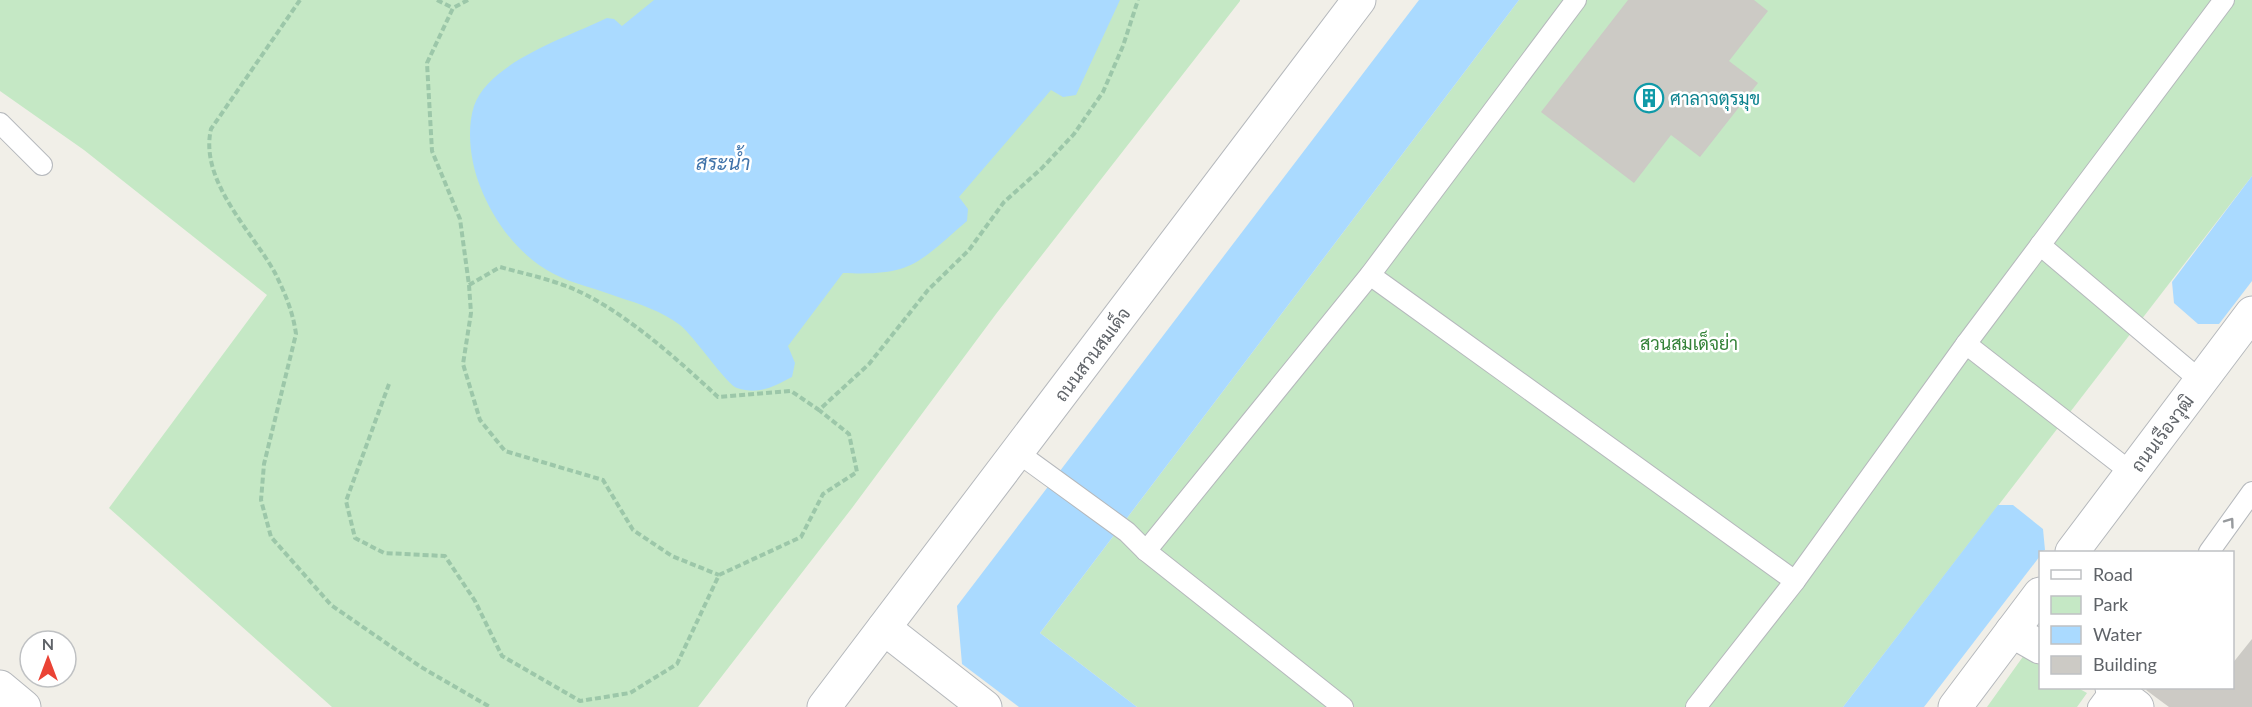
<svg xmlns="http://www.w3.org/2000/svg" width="2252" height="707" font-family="Lato,Sarabun,sans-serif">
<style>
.green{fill:#c5e8c5}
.water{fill:#aadaff}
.building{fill:#cccac5}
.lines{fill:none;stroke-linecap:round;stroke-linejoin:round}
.service-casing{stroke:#b5b8bc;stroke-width:22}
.minor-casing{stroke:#b5b8bc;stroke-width:35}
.path{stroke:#9cc7a9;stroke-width:4;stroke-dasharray:6 3;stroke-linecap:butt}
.service{stroke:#fff;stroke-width:20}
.minor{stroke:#fff;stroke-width:33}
.oneway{stroke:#979a9d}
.labels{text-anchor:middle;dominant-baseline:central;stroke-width:5;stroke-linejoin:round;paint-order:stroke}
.culture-label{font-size:18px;fill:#0d838f;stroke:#fff;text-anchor:start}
.park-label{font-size:18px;fill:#348238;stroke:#fff}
.street-label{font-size:18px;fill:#5f6368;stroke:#fff}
.water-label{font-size:20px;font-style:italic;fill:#4174aa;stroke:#fff}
</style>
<rect width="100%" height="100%" fill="#f1efe8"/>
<g class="green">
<polygon points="0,0 1240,0 1240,1 996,314 852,508 698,707 332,707 109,508 267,295 84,150 0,91"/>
<polygon points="1519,0 2252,0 2252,176 1843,707 1137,707 1040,633"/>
<polygon points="2027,651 2040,661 2040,688 2078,688 2087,693 2077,707 1987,707"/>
</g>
<g class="water">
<path d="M 654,0 L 1120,0 L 1076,95 L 1063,97 L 1051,90 L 959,197 L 968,209 L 967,221 C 917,264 912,276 843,273 L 788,346 L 795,363 L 792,377 C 773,387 759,395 737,388 C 727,385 694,336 680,325 C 661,311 640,304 618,297 C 598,289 573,284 554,274 C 519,256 494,222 480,186 C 471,163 466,131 474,106 C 489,62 568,37 607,18 L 614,19 L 622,26 Z"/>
<polygon points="1419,0 1519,0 1040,633 1137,707 1019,707 962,664 957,606"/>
<polygon points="2252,176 2252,281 2219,324 2198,324 2174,303 2172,282"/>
<polygon points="1998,505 2013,505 2043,529 2045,550 2040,552 2040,556 1924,707 1843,707"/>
</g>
<g class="building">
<polygon points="1628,0 1754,0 1768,11 1729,61 1758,83 1700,157 1671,135 1634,183 1541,112"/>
<polygon points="2252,639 2252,707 2169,707 2146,690 2148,688 2232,688 2232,664"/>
</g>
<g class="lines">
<g class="service-casing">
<g id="service">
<polyline points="0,123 42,165"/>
<polyline points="2040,245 2201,381"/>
<polyline points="1370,275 1795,581"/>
<polyline points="1966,344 2132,473"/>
<polyline points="1017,452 1127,532 1146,551 1343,707"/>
<polyline points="1146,551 1370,275 1576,0"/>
<polyline points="2209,552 2252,492"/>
<polyline points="1696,707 1795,581 1966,344 2224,0"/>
<polyline points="2098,707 2112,688"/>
</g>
</g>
<g class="minor-casing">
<g id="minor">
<polyline points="2072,552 2252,313"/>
<polyline points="884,628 985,707"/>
<polyline points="2012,631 2040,647"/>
<polyline points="0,687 24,707"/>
<polyline points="2112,688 2137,707"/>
<polyline points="824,707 1359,0"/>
<polyline points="1955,707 2040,594"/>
</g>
</g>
<g class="path">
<path d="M 300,0 L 211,129 C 199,181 252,231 275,273 C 285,293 293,312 296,334 L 264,464 L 261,500 L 271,537 L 331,605 L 421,667 L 490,707"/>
<polyline points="437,0 453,8"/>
<polyline points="468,0 453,8 427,63 432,151 460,219 469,285 471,313 463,364 480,420 505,451 603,480 633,530 672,556 719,575"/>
<path d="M 469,285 L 500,267 C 522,273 545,278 566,286 C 619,306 677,359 718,397 L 791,391 L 819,410 L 869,364 L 928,290 L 969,250 L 1004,202 L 1042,168 L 1074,134 L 1103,92 L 1123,46 L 1138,0"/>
<polyline points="389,384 346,501 355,538 384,553 445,556 475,601 502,656 580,701 630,693 677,664 719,575 801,537 823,494 857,472 849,434 819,410"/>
</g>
<use href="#service" class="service"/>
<use href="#minor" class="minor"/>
</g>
<defs><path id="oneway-chevron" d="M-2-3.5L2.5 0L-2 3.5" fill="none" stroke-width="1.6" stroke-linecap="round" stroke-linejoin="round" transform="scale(1.5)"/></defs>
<use class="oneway" href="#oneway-chevron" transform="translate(2230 522) rotate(-54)"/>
<defs>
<g id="building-ring" transform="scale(1.5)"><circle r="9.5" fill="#fff" stroke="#0f9aa8" stroke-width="1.5"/><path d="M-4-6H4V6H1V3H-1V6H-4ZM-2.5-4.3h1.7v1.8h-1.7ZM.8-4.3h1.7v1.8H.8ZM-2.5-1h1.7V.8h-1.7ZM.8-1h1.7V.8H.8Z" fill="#0f9aa8"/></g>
</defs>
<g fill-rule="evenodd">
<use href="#building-ring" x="1649" y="98"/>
</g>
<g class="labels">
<g class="culture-label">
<text x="1670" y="98">ศาลาจตุรมุข</text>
</g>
<g class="park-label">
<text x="1689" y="343">สวนสมเด็จย่า</text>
</g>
<g class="street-label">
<text transform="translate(1092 354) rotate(-53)">ถนนสวนสมเด็จ</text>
<text transform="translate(2162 433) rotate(-53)">ถนนเรืองวุฒิ</text>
</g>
<g class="water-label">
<text x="723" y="162">สระน้ำ</text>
</g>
</g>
<rect x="2039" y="551" width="195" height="138" fill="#ffffff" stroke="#bfc1c3" stroke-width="1.5"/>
<rect x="2051" y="570" width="30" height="9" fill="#ffffff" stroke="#bfc1c3" stroke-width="1.5"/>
<text x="2093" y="581" font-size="18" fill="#5f6368">Road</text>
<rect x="2051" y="596" width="30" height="18" fill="#c5e8c5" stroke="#bfc1c3" stroke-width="1.5"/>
<text x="2093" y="611" font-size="18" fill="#5f6368">Park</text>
<rect x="2051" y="626" width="30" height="18" fill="#aadaff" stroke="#bfc1c3" stroke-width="1.5"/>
<text x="2093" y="641" font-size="18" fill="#5f6368">Water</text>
<rect x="2051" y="656" width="30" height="18" fill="#cccac5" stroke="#bfc1c3" stroke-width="1.5"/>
<text x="2093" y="671" font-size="18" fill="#5f6368">Building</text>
<g transform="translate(48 659)"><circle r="28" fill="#ffffff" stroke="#bfc1c3" stroke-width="1.5"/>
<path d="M0-4.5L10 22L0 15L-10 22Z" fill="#ea4335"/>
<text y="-9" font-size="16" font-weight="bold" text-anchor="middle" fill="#5f6368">N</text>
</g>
</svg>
